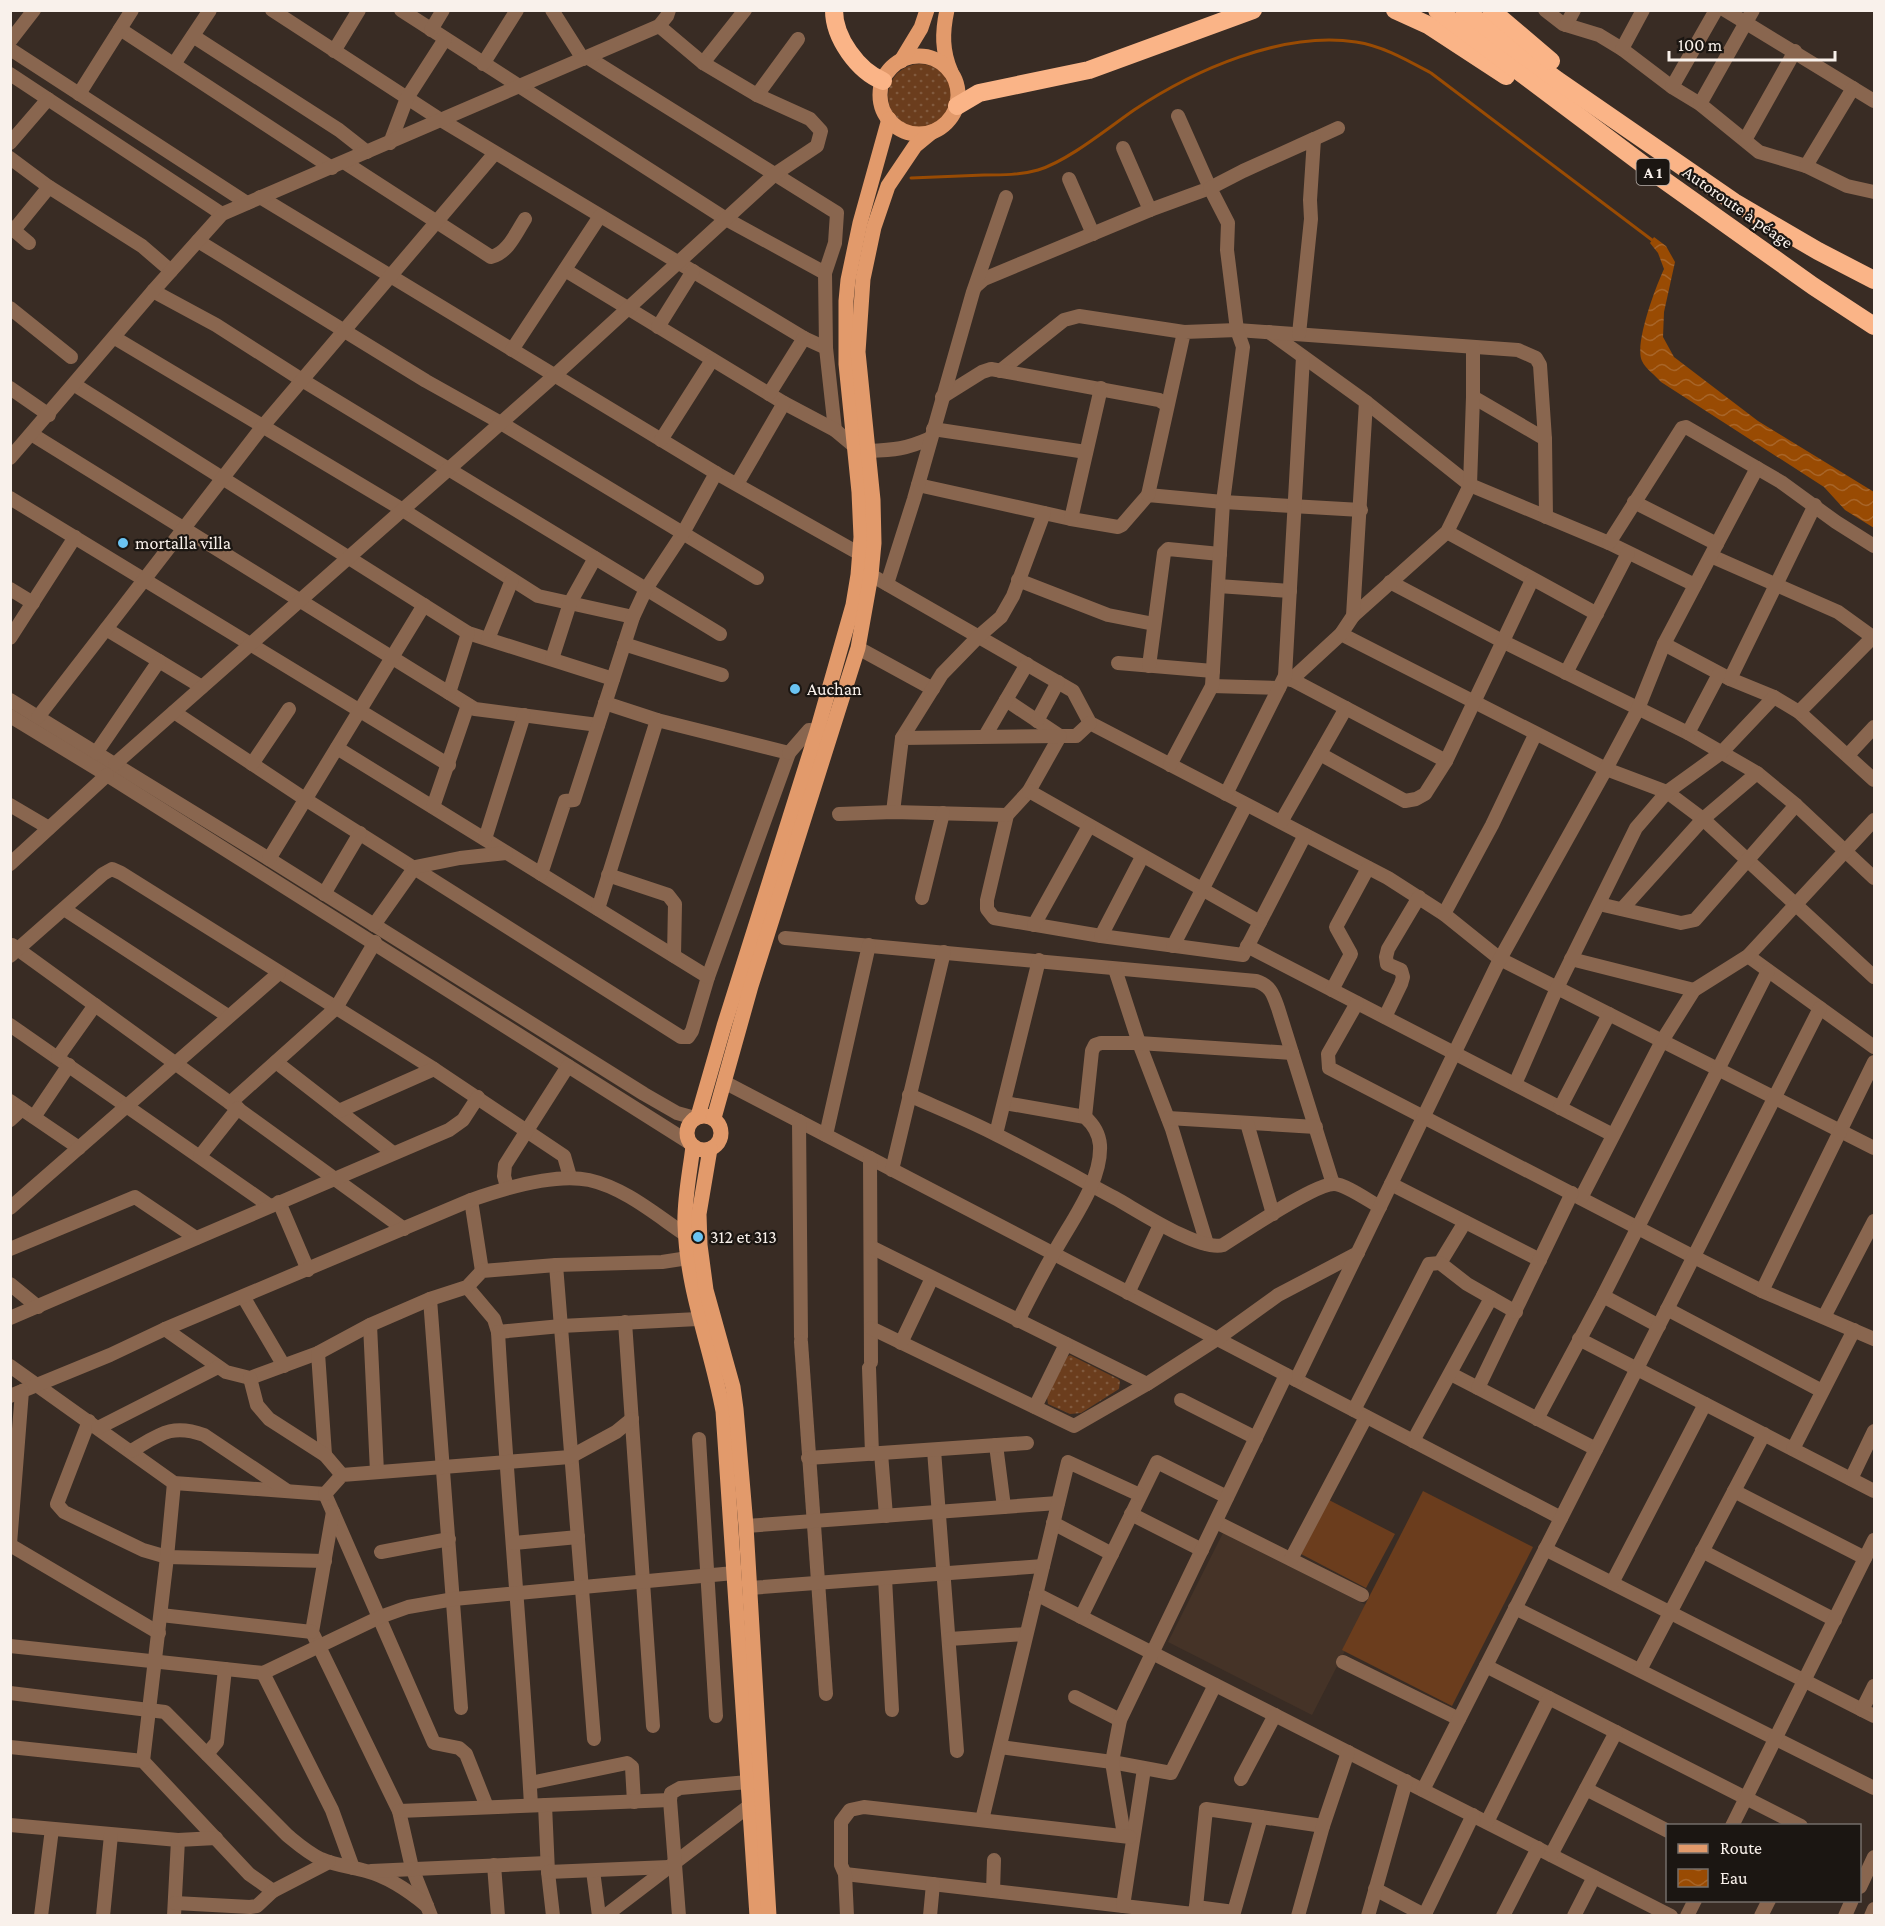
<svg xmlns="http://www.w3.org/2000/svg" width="1885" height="1926" font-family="'Crimson Pro',serif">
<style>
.built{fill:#453327}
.grass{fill:url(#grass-dots)}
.pitch{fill:#6b3d1d}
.water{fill:url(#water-waves)}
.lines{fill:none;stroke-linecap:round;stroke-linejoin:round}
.stream{stroke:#994b03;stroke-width:3}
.minor{stroke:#89664f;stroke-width:14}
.major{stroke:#e29a6b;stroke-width:15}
.highway{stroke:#fab487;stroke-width:18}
.poi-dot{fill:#6ac3f2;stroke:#1b1612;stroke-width:2}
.labels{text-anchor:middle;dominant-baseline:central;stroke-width:4.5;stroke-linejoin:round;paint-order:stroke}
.shield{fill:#1b1612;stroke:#b6afaa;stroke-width:1.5}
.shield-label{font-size:16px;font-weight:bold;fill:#f9f1eb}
.street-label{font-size:18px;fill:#f9f1eb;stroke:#1b1612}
.poi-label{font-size:18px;fill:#f9f1eb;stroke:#1b1612;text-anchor:start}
</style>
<defs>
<pattern id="grass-dots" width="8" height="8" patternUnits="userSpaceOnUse" patternTransform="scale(1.5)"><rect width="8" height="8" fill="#6b3d1d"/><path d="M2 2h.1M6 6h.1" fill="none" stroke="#815a3e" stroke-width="1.8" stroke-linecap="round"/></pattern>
<pattern id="water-waves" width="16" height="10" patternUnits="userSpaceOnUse" patternTransform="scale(1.5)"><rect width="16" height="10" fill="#994b03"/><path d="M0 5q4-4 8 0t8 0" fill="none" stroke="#a86528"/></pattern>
</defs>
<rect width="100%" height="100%" fill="#392c24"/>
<polygon class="built" points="1223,1533 1368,1606 1312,1715 1168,1642"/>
<g class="grass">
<circle cx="920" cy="96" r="32"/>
<polygon points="1070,1355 1118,1379 1120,1381 1119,1389 1081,1413 1070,1414 1048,1404 1047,1397 1067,1357"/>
</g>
<g class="pitch">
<polygon points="1423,1491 1533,1547 1452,1706 1342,1650"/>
<polygon points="1329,1500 1395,1534 1366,1588 1301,1554"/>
</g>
<path class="water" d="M 1654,237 L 1666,246 L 1675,262 L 1664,312 L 1663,337 L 1674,357 L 1758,421 L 1874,492 L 1874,528 L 1845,510 L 1824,487 L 1661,382 C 1656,376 1645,368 1642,361 C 1634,344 1656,286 1664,269 L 1658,253 L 1650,243 Z"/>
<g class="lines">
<path class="stream" d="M 911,178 C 935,177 960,176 984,175 C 1002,175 1021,175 1038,170 C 1068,161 1108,128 1134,110 C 1194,70 1282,31 1356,42 C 1383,46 1407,60 1431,73 L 1652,240"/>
<g class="minor">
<polyline points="272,10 441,120 804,338 826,348"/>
<polyline points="401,10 726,219 825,273"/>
<polyline points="552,10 583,59"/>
<polyline points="1545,10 1563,24 1599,35 1622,49 1672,87 1700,104 1759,152 1806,166 1847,186 1874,192"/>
<polyline points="1725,10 1874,101"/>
<polyline points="1566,25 1574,10"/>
<polyline points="120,29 332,168"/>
<polyline points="431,30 443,10"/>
<polyline points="193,36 339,130 367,152"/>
<polyline points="10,41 34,10"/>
<polyline points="10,49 247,203"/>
<polyline points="1622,49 1643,10"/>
<polyline points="334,51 359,10"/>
<polyline points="587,57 837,213 835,243 825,273 826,348 835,430"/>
<polyline points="703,63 745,10"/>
<polyline points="174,64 210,10"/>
<polyline points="483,64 517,10"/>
<polyline points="10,74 222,214"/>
<polyline points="1672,87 1716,10"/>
<polyline points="79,94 132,10"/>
<polyline points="757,95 798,39"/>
<polyline points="1700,104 1753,10"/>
<polyline points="1314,139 1338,128"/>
<polyline points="1745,140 1795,51"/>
<polyline points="10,143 48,99"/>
<polyline points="390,143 407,98 445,39"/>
<polyline points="1123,148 1150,210"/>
<polyline points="10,158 49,187"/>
<path d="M 344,162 L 491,257 C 508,253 516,233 525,219"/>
<polyline points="1806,166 1853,88"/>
<polyline points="1069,179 1093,234"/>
<polyline points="260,197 716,473 860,554"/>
<polyline points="10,227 29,243"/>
<polyline points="14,230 49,187 142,246 171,271"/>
<polyline points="198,241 426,381 501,423 757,578"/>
<polyline points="565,270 784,403 835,430 853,445"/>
<polyline points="976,286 984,279 1150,210 1210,188 1178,116"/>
<polyline points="153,291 216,325 302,380 720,634"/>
<polyline points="10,308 71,357"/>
<polyline points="658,327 693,271"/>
<polyline points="1269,332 1366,402 1470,485 1609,543 1695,585"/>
<polyline points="115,338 403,510 538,596 633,617"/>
<polyline points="512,350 600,216"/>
<polyline points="1000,371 1064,320 1079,316 1184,332"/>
<polyline points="75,385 468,633 613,679"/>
<polyline points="10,388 49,415"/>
<polyline points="769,394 804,338"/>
<polyline points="942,397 982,372 991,369 1159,400 1167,405"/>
<polyline points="1473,397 1545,439"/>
<polyline points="933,429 1086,452"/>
<polyline points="33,435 475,709 598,725"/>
<polyline points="661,440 712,360"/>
<path d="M 868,451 C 895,450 906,449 931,438"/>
<polyline points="10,458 153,291 222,214 659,26 667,16 669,10"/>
<polyline points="737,484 784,403"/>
<polyline points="918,485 1071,519 1118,527 1122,525 1148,495 1223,502 1361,510"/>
<polyline points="1148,495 1184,332 1237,330 1518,350 1536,358 1540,365 1545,439 1546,517"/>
<polyline points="10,498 449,765"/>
<polyline points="1634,502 1717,544"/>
<polyline points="1071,519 1101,388"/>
<polyline points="1447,532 1597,614"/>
<polyline points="1609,543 1682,428 1686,427 1781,482 1836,522 1874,546"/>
<polyline points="1711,556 1838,612 1874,638"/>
<polyline points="871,575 1073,691 1090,723 1388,878 1444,914 1500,959 1874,1148"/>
<polyline points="1018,580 1108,615 1154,624"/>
<polyline points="1390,582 1504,642 1688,733 1757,773 1796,805 1874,878"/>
<polyline points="887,584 914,499 973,292 1006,197"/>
<polyline points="1218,586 1290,591"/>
<polyline points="10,589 33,603"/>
<polyline points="1353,616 1447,532 1470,485 1473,397 1473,347"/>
<polyline points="106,629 202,687"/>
<polyline points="1341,634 1606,769 1667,792 1703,819 1874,977"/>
<polyline points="10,638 75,537"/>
<polyline points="488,639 512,580"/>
<polyline points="624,644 722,675"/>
<polyline points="1664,644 1730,679 1774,697 1799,712 1874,780"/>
<polyline points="858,648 933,689"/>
<polyline points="552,659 570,603 595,558"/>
<polyline points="1118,663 1213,671"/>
<polyline points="1149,666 1164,553 1168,549 1220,554"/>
<polyline points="1566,673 1628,553"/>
<polyline points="1285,676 1446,761"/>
<polyline points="1730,679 1815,505"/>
<polyline points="1291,680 1341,634 1353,616 1366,402"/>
<polyline points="1212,686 1279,688"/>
<polyline points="449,693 468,633"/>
<polyline points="10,700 269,859 644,1094 677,1113 695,1118"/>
<polyline points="1006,700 1060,736"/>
<polyline points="174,712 305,799 681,1037 688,1037 692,1031 708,977 789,753 657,720 605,703"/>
<polyline points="1799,712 1873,637 1874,638"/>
<polyline points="10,716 107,775 690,1143"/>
<polyline points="38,717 263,426 495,153"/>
<polyline points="1037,721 1058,682"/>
<polyline points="1090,723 1076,736 1060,736 1029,791 1007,815 987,900 987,909 994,918 1101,936 1243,955 1305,835"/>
<polyline points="1688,733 1719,674"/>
<polyline points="985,736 1027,664"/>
<polyline points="902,738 942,674 979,636 1001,617 1013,596 1044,513"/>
<polyline points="337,748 708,977"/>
<polyline points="96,753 159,661"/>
<polyline points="789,753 809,730 817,731"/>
<polyline points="1320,754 1405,801 1416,799 1425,794 1446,761 1532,580"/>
<polyline points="1848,755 1874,727"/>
<polyline points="115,764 554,376 775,174 817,146 821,131 810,119 757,95 703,63 659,26"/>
<polyline points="252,764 289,709"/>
<polyline points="1170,765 1212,686 1223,502 1243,347 1237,330 1227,250 1228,223 1210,188 1243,171 1314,139 1310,200 1311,219 1299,334"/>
<polyline points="1029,791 1260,922"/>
<polyline points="1226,794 1285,676 1303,357"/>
<polyline points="10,805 49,828"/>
<polyline points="433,807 468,705"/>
<polyline points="893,812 902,738 1060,736"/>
<polyline points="839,814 893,812 1007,815"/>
<polyline points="1281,822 1346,708"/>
<polyline points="485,839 524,715"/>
<polyline points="269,859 424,605"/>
<polyline points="10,864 107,775"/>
<polyline points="541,874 565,801 574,800 633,617 646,589 683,533 716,473"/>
<polyline points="608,875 668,895 675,904 674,956"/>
<polyline points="324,894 360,833"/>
<polyline points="922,898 943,813"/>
<polyline points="1599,904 1681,923 1695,920 1796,805"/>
<polyline points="64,909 228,1016"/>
<polyline points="598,909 657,720"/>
<polyline points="1622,909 1703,819 1757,773"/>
<polyline points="1444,914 1492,825 1535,735"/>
<polyline points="374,925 415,867 460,858 506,853"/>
<polyline points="1034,925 1089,826"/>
<polyline points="1101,936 1142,857"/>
<path d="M 785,938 C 942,952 1099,968 1256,981 C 1271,986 1273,994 1278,1008 L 1333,1184"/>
<polyline points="12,945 404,1229"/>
<polyline points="1173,946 1246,805"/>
<polyline points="1247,946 1613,1135"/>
<polyline points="10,956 103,874 112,869 121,873 434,1069 564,1156 570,1177"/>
<polyline points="1748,956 1874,1047"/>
<polyline points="1571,959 1694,990"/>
<polyline points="1115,969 1139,1043 1172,1129 1207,1244"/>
<polyline points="1332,990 1351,954 1336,927 1368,868"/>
<polyline points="1357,1003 1328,1054 1329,1068 1694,1257 1762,1291 1874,1339"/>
<polyline points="1385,1017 1401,984 1403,977 1401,970 1387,964 1386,957 1388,949 1419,897"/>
<polyline points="10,1025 270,1206"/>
<polyline points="58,1057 95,1005"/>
<polyline points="276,1062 393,1153"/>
<polyline points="724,1082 1561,1518"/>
<polyline points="1515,1084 1557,988 1636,828 1667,792 1721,753 1774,697"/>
<path d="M 909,1095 C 938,1108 968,1120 997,1135 C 1037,1155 1076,1177 1115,1198 C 1137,1210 1200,1252 1223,1245 C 1244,1232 1314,1184 1334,1184 C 1345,1184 1369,1201 1380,1207"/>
<polyline points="10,1101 79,1148"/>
<polyline points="230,1103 336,1008 375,942"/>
<path d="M 1005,1103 L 1085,1117 C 1094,1125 1099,1133 1100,1145 C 1102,1181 1072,1220 1055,1251 C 1042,1274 1030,1297 1018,1321"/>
<polyline points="1560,1108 1609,1014"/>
<polyline points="339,1111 434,1069"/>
<polyline points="34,1117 69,1065"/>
<polyline points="1085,1117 1092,1051 1095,1045 1101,1043 1139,1043 1292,1053"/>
<polyline points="1168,1118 1316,1127"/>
<polyline points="10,1120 22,1109"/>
<polyline points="799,1121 801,1337"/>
<polyline points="1247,1123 1273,1214"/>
<polyline points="996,1134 1039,960"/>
<polyline points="826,1135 869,945"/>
<polyline points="200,1156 238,1108"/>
<polyline points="870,1158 871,1362"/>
<polyline points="892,1170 944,952"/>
<polyline points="1391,1184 1540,1260"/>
<polyline points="507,1187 504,1176 505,1165 568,1066"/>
<polyline points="1581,1198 1662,1041 1694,990 1748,956 1874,820"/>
<polyline points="471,1200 482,1271"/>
<polyline points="279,1202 308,1270"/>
<polyline points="10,1208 279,973"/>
<polyline points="871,1247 1147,1384"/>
<polyline points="10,1249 135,1197 196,1238"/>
<polyline points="1440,1263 1465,1222"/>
<polyline points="556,1265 594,1739"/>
<polyline points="10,1284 38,1307"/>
<polyline points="467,1287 494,1319 498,1332 561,1326 698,1319"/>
<polyline points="1762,1291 1874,1062"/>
<polyline points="1128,1293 1160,1225"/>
<polyline points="1603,1296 1659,1326"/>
<polyline points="244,1298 284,1366"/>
<polyline points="430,1299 461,1708"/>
<polyline points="1667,1309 1822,1391"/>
<polyline points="1824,1317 1874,1221"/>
<polyline points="10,1318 449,1130 463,1120 478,1097"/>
<polyline points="625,1322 653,1726"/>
<polyline points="370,1325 377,1472"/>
<polyline points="871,1328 1074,1426 1147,1384 1217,1339 1278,1295 1358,1253"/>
<polyline points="165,1329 226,1372 250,1378 318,1353 370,1325 430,1299 467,1287 482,1271 556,1265 662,1262 688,1258"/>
<path d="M 498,1332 C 507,1490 522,1647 531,1805"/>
<polyline points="1579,1339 1874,1491"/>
<polyline points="801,1342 826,1694"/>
<polyline points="901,1343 932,1278"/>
<polyline points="318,1353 325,1455"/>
<polyline points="10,1366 174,1483 325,1494"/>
<polyline points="869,1368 872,1454"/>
<polyline points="1451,1374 1596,1449"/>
<polyline points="250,1378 257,1405 269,1419 325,1455 342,1475"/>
<polyline points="1296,1380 1500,959 1606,769 1638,709 1664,644 1757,468"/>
<polyline points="1478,1388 1572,1193"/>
<path d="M 10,1396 L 110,1355 L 165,1329 L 471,1200 C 505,1188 554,1173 589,1180 C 625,1188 656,1215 686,1235"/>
<polyline points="1181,1400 1256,1438"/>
<polyline points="1035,1407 1066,1344"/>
<polyline points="1354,1410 1429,1264 1440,1263 1467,1284 1516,1312"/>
<polyline points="1537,1419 1603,1296 1768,971"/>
<polyline points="89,1421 57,1504 64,1512 143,1550 167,1557 325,1561"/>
<polyline points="98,1428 218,1367"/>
<polyline points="699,1439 716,1716"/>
<polyline points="1413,1441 1491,1298"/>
<polyline points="996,1445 1004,1507"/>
<polyline points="1793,1449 1854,1330"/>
<polyline points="934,1450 957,1751"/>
<path d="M 131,1451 C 159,1435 171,1423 204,1435 L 286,1490"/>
<polyline points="881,1453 886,1516"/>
<polyline points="808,1458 1027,1443"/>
<polyline points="1851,1479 1874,1431"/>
<polyline points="1734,1491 1865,1558"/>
<polyline points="325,1494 434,1743 459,1748 466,1754 487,1807"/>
<polyline points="325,1494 342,1475 570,1457 616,1432 632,1419"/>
<polyline points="333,1512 312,1632 399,1811 412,1868 431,1916"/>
<polyline points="1131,1514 1202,1550"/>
<polyline points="1216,1522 1362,1595"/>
<polyline points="1053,1523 1112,1554"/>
<polyline points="746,1526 1058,1503"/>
<polyline points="514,1543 578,1537"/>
<polyline points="10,1544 22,1391"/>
<polyline points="10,1545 159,1633"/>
<polyline points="1545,1549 1874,1716"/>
<polyline points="1702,1551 1835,1620"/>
<polyline points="381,1552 449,1539"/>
<polyline points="1291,1559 1366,1417"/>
<polyline points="885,1578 892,1710"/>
<polyline points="1612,1583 1705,1404"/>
<polyline points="750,1588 1043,1566"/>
<polyline points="1036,1594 1671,1916"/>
<polyline points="1515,1608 1874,1788"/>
<polyline points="161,1615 312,1632"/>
<polyline points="1081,1617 1157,1462 1227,1497"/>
<polyline points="949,1639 1026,1634"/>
<polyline points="10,1646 263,1673 380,1617 408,1607 454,1599 734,1573"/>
<polyline points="1343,1662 1459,1719"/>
<polyline points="1486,1666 1801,1826"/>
<polyline points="1640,1670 1764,1434"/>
<polyline points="263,1673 332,1810 353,1868"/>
<path d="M 10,1693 L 165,1712 L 287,1835 C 298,1844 308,1853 321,1859 C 335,1865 351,1867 366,1871 C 389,1877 409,1891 427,1906"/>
<polyline points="1075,1697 1120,1720"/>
<polyline points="1862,1710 1874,1686"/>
<polyline points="10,1747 143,1761 249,1874 273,1891 329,1862"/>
<polyline points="1000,1747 1112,1762 1171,1773 1215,1685"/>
<polyline points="207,1754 217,1742 225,1669"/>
<polyline points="143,1761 167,1557 174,1483"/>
<polyline points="1241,1779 1275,1715"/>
<polyline points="530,1783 627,1763 632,1767 634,1802"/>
<polyline points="1586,1789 1668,1831"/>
<polyline points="1423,1790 1820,1008"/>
<polyline points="545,1805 548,1872 553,1916"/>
<polyline points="399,1811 670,1800"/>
<polyline points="982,1820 1068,1462 1140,1495"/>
<polyline points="1487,1822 1549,1698"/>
<polyline points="10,1825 178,1840 174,1916"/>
<polyline points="1732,1826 1874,1540"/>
<polyline points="1124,1835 1112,1762 1120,1720 1286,1375"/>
<polyline points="178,1840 216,1838"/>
<polyline points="1551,1855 1616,1732"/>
<polyline points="494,1865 498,1916"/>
<polyline points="371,1871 547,1863"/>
<polyline points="593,1871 599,1916"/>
<polyline points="548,1872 669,1867"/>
<polyline points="845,1874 1193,1914"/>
<polyline points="1860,1887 1874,1857"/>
<polyline points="1375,1889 1426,1916"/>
<polyline points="993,1891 994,1860"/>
<polyline points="175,1903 250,1907 257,1906 273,1891"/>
<polyline points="1123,1906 1144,1769"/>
<polyline points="1196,1907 1234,1912 1261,1817"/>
<polyline points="41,1916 52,1829"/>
<polyline points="103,1916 111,1835"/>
<polyline points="605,1916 749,1806"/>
<polyline points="679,1916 670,1800 671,1793 680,1788 748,1782"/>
<polyline points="847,1916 845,1874 841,1865 841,1822 850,1810 864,1807 1130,1837"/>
<polyline points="930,1916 933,1884"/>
<polyline points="1192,1916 1196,1907 1206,1809 1323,1826"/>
<polyline points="1298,1916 1323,1826 1348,1752"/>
<polyline points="1368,1916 1406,1781"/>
<polyline points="1424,1916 1473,1815"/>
<polyline points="1503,1916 1538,1848"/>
<polyline points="1574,1916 1594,1877"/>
<polyline points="1687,1916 1695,1900"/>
<polyline points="1761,1916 1769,1900"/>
<polyline points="1845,1916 1852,1900"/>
<polyline points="1871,1916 1874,1909"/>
</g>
<g class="major">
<path d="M 947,10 C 942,33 942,51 951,72"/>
<circle cx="919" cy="95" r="39"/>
<polyline points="901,61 921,28 927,10"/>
<circle cx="704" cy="1133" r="17"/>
<polyline points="698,1116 724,1026 817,731 853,605 858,575 861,537 859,492 846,364 846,301 848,280 860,223 889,119"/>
<polyline points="714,1118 751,986 858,648 871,575 874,543 873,500 858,352 863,279 874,227 888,186 915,146 932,132"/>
<path d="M 693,1146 C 690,1172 684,1199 685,1225 C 687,1291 711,1347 723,1411 L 757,1916"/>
<polyline points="710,1149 699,1214 700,1245 706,1290 733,1387 736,1409 746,1526 769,1916"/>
</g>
<g class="highway">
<path d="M 834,10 C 834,38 858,71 883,81"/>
<polyline points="1395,10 1428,25 1506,76"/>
<polyline points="1437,10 1661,178 1813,286 1874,326"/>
<polyline points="1464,10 1557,80 1734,202 1818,251 1874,280"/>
<polyline points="1491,10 1551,61"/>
<polyline points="957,106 979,93 1089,70 1253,10"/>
</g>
</g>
<g class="poi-dot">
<circle cx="123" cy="543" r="6"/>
<circle cx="795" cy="689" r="6"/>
<circle cx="698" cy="1237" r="6"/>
</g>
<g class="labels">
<rect class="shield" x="1636.5" y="159" width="33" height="26" rx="4.5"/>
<g class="shield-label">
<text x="1653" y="172">A 1</text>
</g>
<g class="street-label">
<text transform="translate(1738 207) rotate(35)">Autoroute à péage</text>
</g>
<g class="poi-label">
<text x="135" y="543">mortalla villa</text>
<text x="807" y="689">Auchan</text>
<text x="710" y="1237">312 et 313</text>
</g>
</g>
<rect width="1885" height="1926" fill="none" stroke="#f9f1eb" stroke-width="24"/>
<rect x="1666" y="1824" width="195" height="78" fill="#1b1612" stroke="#746e69" stroke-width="1.5"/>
<rect x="1678" y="1844" width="30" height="9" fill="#e29a6b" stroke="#746e69" stroke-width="1.5"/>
<text x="1720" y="1854" font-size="18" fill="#f9f1eb">Route</text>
<rect x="1678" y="1869" width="30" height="18" fill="url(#water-waves)" stroke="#746e69" stroke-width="1.5"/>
<text x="1720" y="1884" font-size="18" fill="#f9f1eb">Eau</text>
<path d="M1669 51v9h166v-9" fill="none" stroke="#f9f1eb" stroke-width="3"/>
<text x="1678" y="51" font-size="18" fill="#f9f1eb" stroke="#1b1612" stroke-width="4.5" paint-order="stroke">100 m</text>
</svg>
